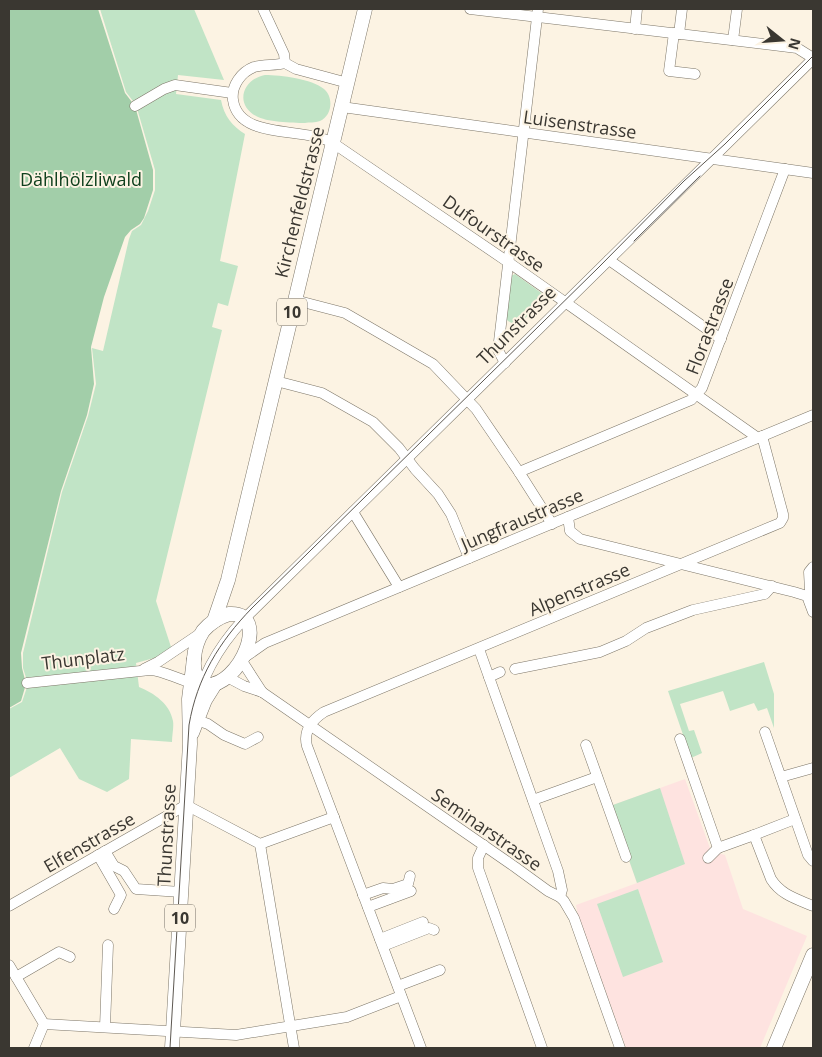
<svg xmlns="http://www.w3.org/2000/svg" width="822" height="1057" font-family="'Open Sans',sans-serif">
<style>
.education{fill:#fee3e0}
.green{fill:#c1e4c6}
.forest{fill:#a2cea9}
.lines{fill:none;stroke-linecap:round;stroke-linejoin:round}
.minor-casing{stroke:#7d7668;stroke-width:11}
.major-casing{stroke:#7d7668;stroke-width:15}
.minor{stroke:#fff;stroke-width:10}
.major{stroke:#fff;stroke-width:14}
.tram{stroke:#5d5851;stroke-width:1}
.labels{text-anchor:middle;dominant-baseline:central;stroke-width:4;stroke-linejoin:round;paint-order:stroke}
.shield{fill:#fcf3e3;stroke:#746f66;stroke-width:1}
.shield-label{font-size:16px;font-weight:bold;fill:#3a3731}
.street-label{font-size:18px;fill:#3a3731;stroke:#fcf3e3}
.park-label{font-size:18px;fill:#0f401d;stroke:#fcf3e3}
</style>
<rect width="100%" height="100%" fill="#fcf3e3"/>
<polygon class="education" points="685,779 711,851 725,855 743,909 807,936 760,1048 626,1048 578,915 576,905 637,883 610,806"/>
<g class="green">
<path d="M 100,9 L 194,9 L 224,80 L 178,75 L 176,94 L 221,100 C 224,116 232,126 245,134 L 220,261 L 238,266 L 228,306 L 218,303 L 212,327 L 222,330 L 156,601 L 172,650 L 154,658 L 136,663 L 139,687 C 154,693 170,704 173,721 C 174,727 172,735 172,742 L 131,739 L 129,779 L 107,792 L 79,779 L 60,748 L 9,778 L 9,709 L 22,702 L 28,684 L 23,668 L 23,653 L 62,492 L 88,416 L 96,384 L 92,348 L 103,351 L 129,239 L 132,231 L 141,225 L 148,211 L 155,190 L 155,170 L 136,105 L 126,92 Z"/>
<path d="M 265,75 C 281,75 312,79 324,89 C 334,97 332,116 320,121 C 315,123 309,122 305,123 C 292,123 266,122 256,116 C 234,104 243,79 265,75 Z"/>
<polygon points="515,274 547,297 517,326 508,321 506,319 511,276"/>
<polygon points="764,662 774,694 774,728 767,708 758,711 754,703 730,711 723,691 680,704 689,731 694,730 702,753 691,758 668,691"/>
<polygon points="660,788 685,864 637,883 610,806"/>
<polygon points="638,889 663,962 623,977 597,904"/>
</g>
<polygon class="forest" points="9,9 98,9 125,93 135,106 153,170 153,190 144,218 140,224 131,230 125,237 104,297 91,347 94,384 87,415 61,491 21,653 22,668 26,684 21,701 9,708"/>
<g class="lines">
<g class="minor-casing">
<g id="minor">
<polyline points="263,9 284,54 285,63"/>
<polyline points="470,9 797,48 813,58"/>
<polyline points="635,29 637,9"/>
<polyline points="674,33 669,71 695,74"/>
<polyline points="679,34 682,9"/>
<polyline points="733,40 737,9"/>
<path d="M 348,83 L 296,69 L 285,63 C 275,66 264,64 254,67 C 241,72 231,86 233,100 C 239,141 305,126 333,143 L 508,262 L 758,438"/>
<polyline points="135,106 164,89 175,85 232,93"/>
<polyline points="342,107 813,173"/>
<polyline points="609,260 721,339"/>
<polyline points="295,300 345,313 433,364 476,409 519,472 552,524"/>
<polyline points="505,363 498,350 538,9"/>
<polyline points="276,381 322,393 373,422 399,448 415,469 438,494 451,514 469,558"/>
<polyline points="519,472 691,400 702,388 785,169"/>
<polyline points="353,512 399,587"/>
<polyline points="568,517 570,531 580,539 794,592 807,596 813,612"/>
<polyline points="807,596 810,591 809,572 813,567"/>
<polyline points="479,649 558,871 562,890 560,897"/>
<polyline points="245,657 265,643 813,415"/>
<polyline points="242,661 262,692"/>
<polyline points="144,669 158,662 201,633"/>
<polyline points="515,669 600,652 626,641 646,628 693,610 765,594 772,586"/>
<polyline points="227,677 244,686 262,692 515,867 548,891 560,897 564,901 574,918 620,1048"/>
<polyline points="489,677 500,672"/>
<path d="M 27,683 L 150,670 C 165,671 176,679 190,682"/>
<path d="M 193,715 C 200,679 219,646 244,619 L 813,59"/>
<polyline points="197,720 208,724 224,735 245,744 258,737"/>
<polyline points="765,732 808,855 813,861"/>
<polyline points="680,739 718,848"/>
<polyline points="586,745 626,857"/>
<polyline points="781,777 813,768"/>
<polyline points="533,800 597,777"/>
<polyline points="754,835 795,819"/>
<polyline points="260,844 294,1048"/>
<polyline points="484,845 478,858 478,868 542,1048"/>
<polyline points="105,851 114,866 124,871 136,889 181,892"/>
<polyline points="98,855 121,895 114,909"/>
<path d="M 708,858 L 718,848 L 754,835 L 771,879 C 781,895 797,899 813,906"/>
<polyline points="363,895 383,888 393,889 408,884 410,876"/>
<polyline points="9,906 186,805 260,844 334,817"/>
<polyline points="368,907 411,891"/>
<polyline points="380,939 423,922"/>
<polyline points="383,946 429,928 434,930"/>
<polyline points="9,965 44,1024 34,1048"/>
<polyline points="16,977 59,952 70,957"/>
<polyline points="398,986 440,970"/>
<polyline points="44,1024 236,1035 347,1017 401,996"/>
<polyline points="105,1027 108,945"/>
<path d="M 421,1048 L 307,746 C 303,731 312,720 324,712 L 780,523 L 783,518 L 783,514 L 762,436"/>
</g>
</g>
<g class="major-casing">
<g id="major">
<path d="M 229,614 C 272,611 240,688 205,685 C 187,676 194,645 203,631 C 210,623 219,617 229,614 Z"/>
<polyline points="214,621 228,580 365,9"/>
<polyline points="192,733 205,700 215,684"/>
<polyline points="172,1048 190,744 189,699 194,659"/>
<polyline points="774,1048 813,955"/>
</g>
</g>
<use href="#minor" class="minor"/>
<use href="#major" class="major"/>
<g class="tram">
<polyline points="634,241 700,176"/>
<path d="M 170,1048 L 189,725 C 197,678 219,642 252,608 L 599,267 L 684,181 L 725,144 L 813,56"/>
</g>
</g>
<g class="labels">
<g class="shield">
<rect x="277" y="298.5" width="30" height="27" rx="4"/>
<rect x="165" y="904.5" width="30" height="27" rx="4"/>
</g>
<g class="shield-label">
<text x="292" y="312">10</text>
<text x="180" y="918">10</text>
</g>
<g class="street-label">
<text transform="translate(580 124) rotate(8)">Luisenstrasse</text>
<text transform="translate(299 202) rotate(-76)">Kirchenfeldstrasse</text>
<text transform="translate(494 233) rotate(35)">Dufourstrasse</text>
<text transform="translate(516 325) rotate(-45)">Thunstrasse</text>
<text transform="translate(709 326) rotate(-69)">Florastrasse</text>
<text transform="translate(522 519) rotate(-23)">Jungfraustrasse</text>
<text transform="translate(579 589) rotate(-23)">Alpenstrasse</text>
<text transform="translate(83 658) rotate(-7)">Thunplatz</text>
<text transform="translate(487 829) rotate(35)">Seminarstrasse</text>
<text transform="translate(166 835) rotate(-87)">Thunstrasse</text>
<text transform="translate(89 842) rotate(-30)">Elfenstrasse</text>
</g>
<g class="park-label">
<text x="81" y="179">Dählhölzliwald</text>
</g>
</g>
<rect width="822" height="1057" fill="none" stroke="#3a3731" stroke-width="20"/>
<g transform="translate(782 40) rotate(107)" stroke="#fcf3e3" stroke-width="4" paint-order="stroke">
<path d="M0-4L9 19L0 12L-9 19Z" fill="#3a3731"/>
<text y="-8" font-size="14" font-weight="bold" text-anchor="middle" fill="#3a3731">N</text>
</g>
</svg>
